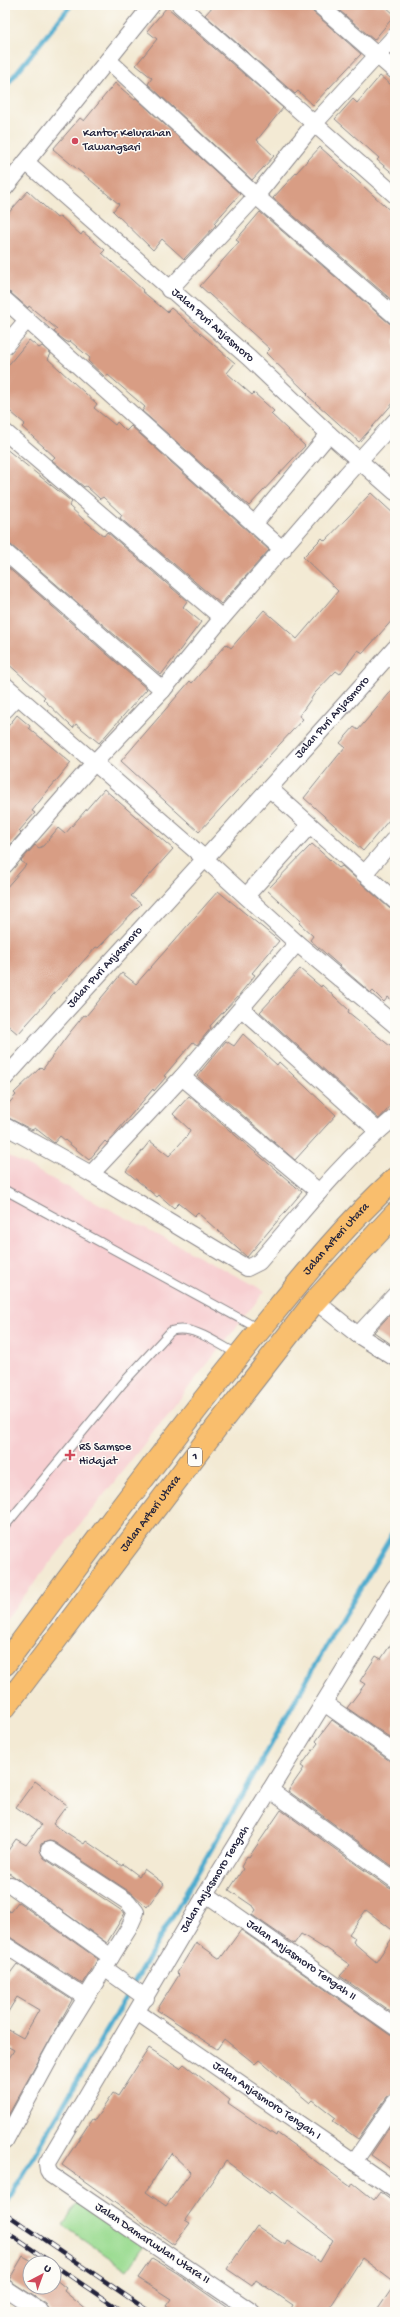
<svg xmlns="http://www.w3.org/2000/svg" width="400" height="2317" font-family="'Gochi Hand',sans-serif">
<style>
.built{fill:#f7cfd1}
.green{fill:#9bdc92;stroke:#5e7f66}
.lines{fill:none;stroke-linecap:round;stroke-linejoin:round}
.stream{stroke:#50acce;stroke-width:5}
.building{fill:#d89d84;fill-rule:evenodd}
.lane-casing{stroke:#8a8688;stroke-width:10}
.street-casing{stroke:#8a8688;stroke-width:18}
.highway-casing{stroke:#8a8688;stroke-width:24}
.lane{stroke:#fff;stroke-width:8}
.street{stroke:#fff;stroke-width:16}
.highway{stroke:#f9be6d;stroke-width:22}
.rail-casing{stroke:#22223b;stroke-width:4.5}
.rail{stroke:#fdfcf7;stroke-width:3;stroke-dasharray:9;stroke-linecap:butt}
.poi-dot{fill:#d1495b;stroke:#fdfcf7;stroke-width:1.5}
.labels{text-anchor:middle;dominant-baseline:central;stroke-width:3;stroke-linejoin:round;paint-order:stroke}
.shield{fill:#fdfcf7;stroke:#646373;stroke-width:1}
.shield-label{font-size:11px;font-weight:bold;fill:#22223b}
.poi-label{font-size:12px;fill:#22223b;stroke:#fdfcf7;text-anchor:start}
.street-label{font-size:12px;fill:#22223b;stroke:#fdfcf7}
</style>
<rect width="100%" height="100%" fill="#fdfcf7"/>
<filter id="ink" filterUnits="userSpaceOnUse"><feTurbulence type="fractalNoise" baseFrequency=".025" numOctaves="2"/><feDisplacementMap in="SourceGraphic" scale="8" xChannelSelector="R" yChannelSelector="G"/><feConvolveMatrix kernelMatrix="1 2 1 2 8 2 1 2 1" color-interpolation-filters="sRGB"/></filter>
<filter id="wash" filterUnits="userSpaceOnUse"><feTurbulence type="fractalNoise" baseFrequency=".012" numOctaves="4" result="noise"/><feDisplacementMap in="SourceGraphic" scale="16" xChannelSelector="R" yChannelSelector="G"/><feGaussianBlur stdDeviation="0.9" result="paint"/><feColorMatrix in="noise" values="0 0 0 0 0 0 0 0 0 0 0 0 0 0 0 0 0 1.4 0 .05"/><feComposite in="paint" operator="in"/></filter>
<g filter="url(#wash)">
<rect width="100%" height="100%" fill="#f3ead4"/>
<polygon class="built" points="5,1154 265,1291 5,1620"/>
<polygon class="green" points="80,2201 144,2246 127,2270 63,2225"/>
<g class="lines">
<g class="stream">
<polyline points="5,87 71,5"/>
<polyline points="5,2206 254,1775 319,1658 395,1530"/>
</g>
</g>
<g id="blocks">
<g class="building">
<polygon points="214,5 310,5 313,12 361,54 313,105 298,91 295,94 205,15"/>
<polygon points="333,5 384,5 395,15 374,40"/>
<polygon points="167,7 283,108 257,140 274,156 252,180 148,84 152,78 136,65 157,39 147,31"/>
<polygon points="380,76 395,88 395,175 377,160 379,158 335,119 353,99 357,103"/>
<polygon points="115,83 135,100 136,98 240,194 214,223 216,225 184,259 162,239 153,250 113,211 119,204 53,149 80,118 84,121"/>
<polygon points="320,147 395,215 395,303 273,198"/>
<polygon points="28,191 57,218 60,216 81,235 83,232 105,250 102,253 143,290 142,291 167,312 171,308 235,363 227,373 252,395 254,393 274,411 271,414 305,446 249,506 142,411 145,407 108,375 105,377 88,361 90,358 70,341 69,343 64,340 54,332 57,329 29,306 28,308 11,293 5,291 5,217"/>
<polygon points="260,212 389,323 395,325 395,401 359,442 307,395 308,394 266,353 270,349 200,286 239,242 236,240"/>
<polygon points="29,340 39,348 42,346 51,354 48,359 97,404 94,408 115,425 117,422 126,431 131,426 269,550 221,604 120,518 122,515 103,497 100,499 86,486 84,487 52,460 55,457 22,427 25,424 5,407 5,369"/>
<polygon points="5,448 72,502 69,506 84,520 104,536 107,532 187,601 183,607 201,622 161,675 11,545 5,543"/>
<polygon points="371,493 395,515 395,617 363,653 358,650 340,674 336,671 315,693 299,716 303,719 199,832 121,761 190,681 192,683 226,644 231,648 264,610 297,639 338,591 303,557 322,538 325,541"/>
<polygon points="5,565 147,689 99,743 76,724 73,728 43,699 45,697 5,661"/>
<polygon points="395,687 395,825 389,820 363,851 304,798 345,747 340,743 354,727 358,730"/>
<polygon points="17,715 30,726 29,728 71,763 46,793 32,811 35,813 19,831 21,833 7,848 5,846 5,730"/>
<polygon points="104,789 173,849 131,896 141,904 98,948 96,947 18,1034 5,1023 5,889 26,865 21,861 35,845 39,848 43,846 58,828 65,834"/>
<polygon points="312,844 339,868 342,866 389,908 395,910 395,1003 388,997 384,1002 373,991 371,993 310,940 313,936 299,923 301,921 267,890"/>
<polygon points="218,891 279,941 252,973 255,975 239,995 210,1026 211,1028 197,1045 193,1042 164,1076 166,1077 154,1091 153,1089 107,1143 105,1141 89,1160 60,1136 54,1143 35,1128 32,1130 5,1116 5,1108 16,1095 14,1093 41,1067 43,1069 67,1036 84,1015 86,1016 122,973 136,984"/>
<polygon points="300,969 321,987 322,985 349,1010 348,1012 395,1050 395,1101 379,1119 260,1012"/>
<polygon points="243,1034 277,1065 279,1062 336,1115 295,1160 197,1076 226,1041 234,1046"/>
<polygon points="189,1096 302,1192 247,1257 198,1213 195,1216 179,1203 174,1208 159,1195 157,1197 126,1171 150,1141 169,1156 187,1136 190,1130 173,1114"/>
<polygon points="395,1309 395,1347 374,1332"/>
<polygon points="395,1638 395,1741 347,1708 365,1684 360,1681 376,1656 381,1659"/>
<polygon points="332,1720 390,1761 395,1762 395,1868 288,1791 304,1768 301,1766 318,1743 316,1741"/>
<polygon points="35,1781 67,1805 53,1824 84,1844 86,1841 122,1866 123,1864 139,1876 144,1869 164,1884 147,1907 133,1894 54,1842 49,1841 41,1844 40,1850 44,1858 125,1913 107,1943 5,1870 5,1855 16,1839 26,1845 41,1825 16,1807"/>
<polygon points="281,1810 389,1888 395,1889 395,1932 366,1910 349,1934 355,1938 353,1942 376,1962 395,1934 395,2015 340,1976 350,1965 326,1948 325,1949 301,1934 294,1944 252,1915 256,1910 254,1907 229,1890 243,1869 241,1867 247,1856 249,1857"/>
<polygon points="18,1902 98,1959 83,1984 5,1934 5,1908 10,1912"/>
<polygon points="241,1930 390,2035 395,2036 395,2093 387,2097 358,2139 333,2121 336,2118 313,2100 310,2103 259,2060 255,2064 224,2039 217,2049 157,2010 179,1975 177,1973 196,1942 220,1959"/>
<polygon points="17,1964 72,2000 5,2121 5,2065 14,2050 5,2045 5,2028 23,2038 39,2010 17,1997 5,2017 5,1980"/>
<path d="M 149,2048 L 180,2068 L 184,2064 L 230,2100 L 228,2103 L 276,2136 L 277,2133 L 351,2187 L 353,2183 L 374,2200 L 380,2192 L 395,2203 L 395,2283 L 362,2258 L 327,2312 L 289,2312 L 293,2305 L 256,2280 L 252,2286 L 227,2269 L 257,2226 L 285,2245 L 287,2241 L 320,2262 L 333,2240 L 272,2192 L 270,2194 L 226,2161 L 185,2220 L 190,2223 L 174,2245 L 62,2165 L 92,2119 L 95,2120 L 113,2093 L 118,2096 ZM 171,2153 L 191,2172 L 166,2206 L 146,2192 Z"/>
<polygon points="395,2119 395,2172 371,2155"/>
<polygon points="23,2256 36,2263 30,2263 30,2287 54,2287 54,2273 58,2275 55,2279 66,2288 64,2291 89,2312 50,2312 46,2304 9,2280"/>
<polygon points="152,2258 177,2273 233,2312 175,2312 166,2306 171,2299 138,2278"/>
<polygon points="395,2284 395,2312 376,2312"/>
</g>
</g>
</g>
<g filter="url(#ink)">
<use href="#blocks" fill-opacity="0" stroke="#8a8688" stroke-width="1"/>
<g class="lines">
<g class="lane-casing">
<g id="lane">
<polyline points="5,1190 259,1329"/>
<path d="M 5,1526 L 123,1383 L 171,1331 C 194,1324 219,1345 239,1355"/>
</g>
</g>
<g class="street-casing">
<g id="street">
<polyline points="180,5 395,195"/>
<polyline points="319,5 395,71"/>
<polyline points="108,60 256,196 395,316"/>
<path id="s1" d="M 26,162 L 249,358 L 329,434 L 395,492"/>
<polyline points="5,188 152,5"/>
<polyline points="169,290 256,196 314,124 395,36"/>
<polyline points="5,300 283,550"/>
<polyline points="5,346 27,320"/>
<polyline points="5,432 222,618"/>
<polyline points="255,523 329,434"/>
<polyline points="5,552 163,690"/>
<polyline points="5,685 204,858 297,943 395,1025"/>
<polyline points="5,710 17,697"/>
<polyline points="270,789 395,901"/>
<polyline points="5,865 93,764 163,690 222,618 346,475 395,421"/>
<polyline points="364,874 395,838"/>
<polyline points="246,896 310,825"/>
<polyline points="242,1009 378,1131"/>
<polyline points="182,1077 319,1192"/>
<path id="s2" d="M 5,1078 C 135,934 267,793 395,648"/>
<path d="M 5,1126 L 91,1174 L 247,1268 L 259,1262 C 302,1212 344,1159 395,1117"/>
<polyline points="91,1174 182,1077 297,943"/>
<polyline points="315,1301 358,1335 395,1358"/>
<polyline points="358,1335 395,1295"/>
<polyline points="324,1703 395,1753"/>
<polyline points="270,1790 395,1880"/>
<polyline points="11,1885 111,1957"/>
<path id="s3" d="M 206,1894 L 395,2027"/>
<polyline points="5,1945 85,1997"/>
<polyline points="103,1967 146,1998"/>
<path id="s4" d="M 137,2012 L 395,2190"/>
<polyline points="5,2141 61,2038 129,1928 136,1912 128,1902 49,1850"/>
<polyline points="354,2162 395,2102"/>
<polyline points="5,2288 41,2312"/>
<path id="s5" d="M 252,2312 L 51,2175 L 48,2170 L 47,2163 L 206,1894 L 395,1587"/>
</g>
</g>
<g class="highway-casing">
<g id="highway">
<path id="s6" d="M 5,1664 C 85,1556 165,1447 249,1343 C 295,1287 341,1228 395,1179"/>
<path id="s7" d="M 5,1707 L 216,1428 L 315,1301 L 395,1214"/>
</g>
</g>
<use href="#lane" class="lane"/>
<use href="#street" class="street"/>
<use href="#highway" class="highway"/>
<g class="rail-casing">
<g id="rail">
<polyline points="5,2213 150,2312"/>
<polyline points="5,2231 52,2263"/>
<polyline points="54,2265 123,2312"/>
</g>
</g>
<use href="#rail" class="rail"/>
</g>
</g>
<g class="poi-dot">
<circle cx="75" cy="141" r="4"/>
<path d="M68 1449h4v4h4v4h-4v4h-4v-4h-4v-4h4z"/>
</g>
<g class="labels">
<rect class="shield" x="188" y="1448" width="14" height="18" rx="3"/>
<g class="shield-label">
<text x="195" y="1457">1</text>
</g>
<g class="poi-label">
<text x="83" y="134">Kantor Kelurahan<tspan x="83" dy="14">Tawangsari</tspan></text>
<text x="79" y="1448">RS Samsoe<tspan x="79" dy="14">Hidajat</tspan></text>
</g>
<g class="street-label">
<text stroke="none"><textPath href="#s1" startOffset="248">Jalan Puri Anjasmoro</textPath></text>
<text stroke="none"><textPath href="#s2" startOffset="487">Jalan Puri Anjasmoro</textPath></text>
<text stroke="none"><textPath href="#s2" startOffset="149">Jalan Puri Anjasmoro</textPath></text>
<text stroke="none"><textPath href="#s6" startOffset="539">Jalan Arteri Utara</textPath></text>
<text stroke="none"><textPath href="#s7" startOffset="242">Jalan Arteri Utara</textPath></text>
<text stroke="none"><textPath href="#s5" startOffset="586">Jalan Anjasmoro Tengah</textPath></text>
<text stroke="none"><textPath href="#s3" startOffset="116">Jalan Anjasmoro Tengah II</textPath></text>
<text stroke="none"><textPath href="#s4" startOffset="157">Jalan Anjasmoro Tengah I</textPath></text>
<text transform="translate(152 2244) rotate(34)">Jalan Damarwulan Utara II</text>
</g>
</g>
<rect width="400" height="2317" fill="none" stroke="#fdfcf7" stroke-width="20"/>
<g transform="translate(42 2275) rotate(41)"><circle r="19" fill="#fdfcf7" stroke="#a5a5ac"/>
<path d="M0-3L7 15L0 10L-7 15Z" fill="#d1495b"/>
<text y="-6" font-size="11" font-weight="bold" text-anchor="middle" fill="#22223b">U</text>
</g>
</svg>
